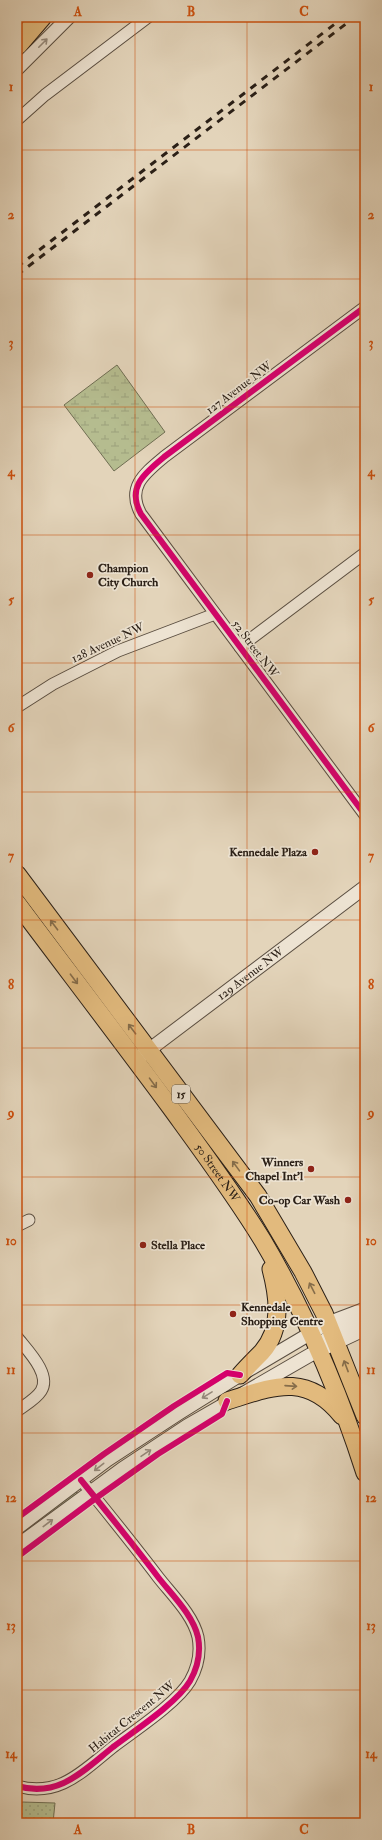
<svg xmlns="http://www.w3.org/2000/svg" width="382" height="1840" font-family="'IM FELL Double Pica',serif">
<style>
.green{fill:#b5bc8f;stroke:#706e53}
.wetland{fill:url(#wetland-marsh);stroke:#706e53}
.park{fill:url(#park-dots);stroke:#706e53}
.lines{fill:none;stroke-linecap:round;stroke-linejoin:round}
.minor-casing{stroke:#594d40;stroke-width:13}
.tertiary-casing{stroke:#594d40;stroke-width:15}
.primary-casing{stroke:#2b2017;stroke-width:19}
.motorway-casing{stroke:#2b2017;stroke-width:22}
.minor{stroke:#ede3d2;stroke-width:11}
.tertiary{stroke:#ede3d2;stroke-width:13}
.primary{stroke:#e2ba7d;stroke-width:17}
.motorway{stroke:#e2ba7d;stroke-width:20}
.rail{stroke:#2b2017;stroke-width:3;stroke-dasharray:7 7;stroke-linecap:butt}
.cycleway-casing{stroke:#ede3d2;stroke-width:8}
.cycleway{stroke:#d6006c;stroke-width:6}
.oneway{stroke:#968b7e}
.oneway2{stroke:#866d4a}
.grid{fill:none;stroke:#cc500e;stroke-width:1;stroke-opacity:0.55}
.poi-dot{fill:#8f2418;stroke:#ede3d2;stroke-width:1.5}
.labels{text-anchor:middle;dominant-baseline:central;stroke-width:3.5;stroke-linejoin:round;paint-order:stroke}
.shield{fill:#ede3d2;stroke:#655a4f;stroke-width:1}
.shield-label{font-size:11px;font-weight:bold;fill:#2b2017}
.street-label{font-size:12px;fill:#2b2017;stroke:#ede3d2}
.poi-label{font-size:12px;font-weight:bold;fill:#2b2017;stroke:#ede3d2;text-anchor:start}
.neatline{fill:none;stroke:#cc500e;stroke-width:1.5}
.grid-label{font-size:13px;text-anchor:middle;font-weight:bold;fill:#cc500e}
</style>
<defs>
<pattern id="wetland-marsh" width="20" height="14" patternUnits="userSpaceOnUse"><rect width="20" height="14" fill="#b5bc8f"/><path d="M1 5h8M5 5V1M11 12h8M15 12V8" fill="none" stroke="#9ca17b"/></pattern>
<pattern id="park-dots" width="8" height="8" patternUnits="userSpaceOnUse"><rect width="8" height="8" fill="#b5bc8f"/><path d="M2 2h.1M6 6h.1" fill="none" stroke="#9ca17b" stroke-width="1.8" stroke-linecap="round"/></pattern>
</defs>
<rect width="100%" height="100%" fill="#e3d4ba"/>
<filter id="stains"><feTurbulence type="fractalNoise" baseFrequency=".005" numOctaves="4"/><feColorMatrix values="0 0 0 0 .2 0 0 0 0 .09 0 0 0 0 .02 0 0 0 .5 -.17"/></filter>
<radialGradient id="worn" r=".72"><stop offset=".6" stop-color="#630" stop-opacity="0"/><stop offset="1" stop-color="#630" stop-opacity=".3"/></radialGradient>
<polygon class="green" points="76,1492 79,1494 17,1540 17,1534 70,1494"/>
<polygon class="wetland" points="117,365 165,432 114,471 64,405"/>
<polygon class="park" points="22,1802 55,1803 53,1823 18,1823"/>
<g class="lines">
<g class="minor-casing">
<g id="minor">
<polyline points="17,120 45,95 148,17"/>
<path d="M 365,307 L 164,457 C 145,473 126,487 141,514 L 365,815"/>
<polyline points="240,647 365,553"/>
<polyline points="17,707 53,684 118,651 215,614"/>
<polyline points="17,1226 29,1220"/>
<path d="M 17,1337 C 26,1349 52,1374 41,1391 C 36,1399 25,1405 17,1411"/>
<path d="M 17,1786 C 59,1798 83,1771 113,1747 C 134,1731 177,1703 190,1681 C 198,1667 201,1653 198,1637 C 193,1615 172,1595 158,1577 C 133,1544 107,1512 81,1480"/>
</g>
</g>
<g class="tertiary-casing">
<g id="tertiary">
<polyline points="17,69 69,17"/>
<path id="s1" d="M 141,1056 L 365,887"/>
<polyline points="325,1340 365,1317"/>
<polyline points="17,1528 107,1460 179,1413 240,1375 328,1323 365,1309"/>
<polyline points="17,1546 122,1469 187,1426 310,1355 365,1329"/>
</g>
</g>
<g class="primary-casing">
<g id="primary">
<polyline points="17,874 258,1196 303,1272 324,1313 365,1416"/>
<path id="s2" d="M 17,903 C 68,971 120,1039 171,1108 C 203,1152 235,1195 263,1241 C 306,1314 339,1392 365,1473"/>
<path d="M 240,1375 C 247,1367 255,1359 262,1352 C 283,1328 278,1296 271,1269"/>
<path d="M 227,1401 C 272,1387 306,1371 342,1416"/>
</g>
</g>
<g class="motorway-casing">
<polyline id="motorway" points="17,45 41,17"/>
</g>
<use href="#minor" class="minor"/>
<use href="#tertiary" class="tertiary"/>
<use href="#primary" class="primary"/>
<use href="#motorway" class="motorway"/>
<g class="rail">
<polyline points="17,267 344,17"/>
<polyline points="17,275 355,17"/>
</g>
<g class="cycleway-casing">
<g id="cycleway">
<path d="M 365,307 L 164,457 C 145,473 126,487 141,514 L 365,815"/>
<polyline points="17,1518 104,1454 174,1406 227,1373 240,1375"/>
<polyline points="17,1557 96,1498 158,1454 222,1414 227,1401"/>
<path d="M 17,1786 C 59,1798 83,1771 113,1747 C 134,1731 177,1703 190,1681 C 198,1667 201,1653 198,1637 C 193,1615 172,1595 158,1577 C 133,1544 107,1512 81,1480"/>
</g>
</g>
<use href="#cycleway" class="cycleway"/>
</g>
<defs><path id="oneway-shaft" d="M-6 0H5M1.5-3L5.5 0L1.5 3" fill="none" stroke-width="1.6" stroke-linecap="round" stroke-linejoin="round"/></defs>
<g class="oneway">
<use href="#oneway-shaft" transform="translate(43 43) rotate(-45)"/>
<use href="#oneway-shaft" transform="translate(207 1395) rotate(148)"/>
<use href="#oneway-shaft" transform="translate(146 1453) rotate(-34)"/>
<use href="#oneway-shaft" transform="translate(99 1467) rotate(142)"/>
<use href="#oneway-shaft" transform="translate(48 1523) rotate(-37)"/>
</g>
<g class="oneway2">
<use href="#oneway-shaft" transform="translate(54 925) rotate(-127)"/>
<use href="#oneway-shaft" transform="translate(74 979) rotate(53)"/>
<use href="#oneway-shaft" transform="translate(132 1029) rotate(-127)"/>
<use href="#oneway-shaft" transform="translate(153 1083) rotate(54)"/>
<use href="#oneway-shaft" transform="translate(236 1166) rotate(-126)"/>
<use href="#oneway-shaft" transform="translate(312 1288) rotate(-117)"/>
<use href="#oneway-shaft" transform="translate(346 1366) rotate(-111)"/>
<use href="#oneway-shaft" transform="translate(291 1386) rotate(4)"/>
</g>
<path class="grid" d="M 135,17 L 135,1823M 247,17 L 247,1823M 17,150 L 365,150M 17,279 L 365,279M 17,407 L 365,407M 17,535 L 365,535M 17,663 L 365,663M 17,792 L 365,792M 17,920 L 365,920M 17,1048 L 365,1048M 17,1177 L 365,1177M 17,1305 L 365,1305M 17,1433 L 365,1433M 17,1561 L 365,1561M 17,1690 L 365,1690"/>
<g class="poi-dot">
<circle cx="90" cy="575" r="4"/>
<circle cx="315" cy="852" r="4"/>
<circle cx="311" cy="1169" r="4"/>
<circle cx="348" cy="1200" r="4"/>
<circle cx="143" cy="1245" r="4"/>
<circle cx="233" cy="1314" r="4"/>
</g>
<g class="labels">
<rect class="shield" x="172" y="1085" width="18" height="18" rx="3"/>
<g class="shield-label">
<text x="181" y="1094">15</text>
</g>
<g class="street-label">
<text transform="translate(239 388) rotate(-37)">127 Avenue NW</text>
<text transform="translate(108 643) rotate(-25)">128 Avenue NW</text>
<text transform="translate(255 649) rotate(53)">52 Street NW</text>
<text stroke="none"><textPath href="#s1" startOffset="137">129 Avenue NW</textPath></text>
<text stroke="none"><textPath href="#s2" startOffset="336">50 Street NW</textPath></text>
<text transform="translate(132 1717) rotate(-39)">Habitat Crescent NW</text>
</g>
<g class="poi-label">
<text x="98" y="568">Champion<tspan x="98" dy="14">City Church</tspan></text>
<text x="307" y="852" text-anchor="end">Kennedale Plaza</text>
<text x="303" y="1162" text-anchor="end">Winners<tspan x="303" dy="14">Chapel Int'l</tspan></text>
<text x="340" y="1200" text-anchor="end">Co-op Car Wash</text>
<text x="151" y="1245">Stella Place</text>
<text x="241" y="1307">Kennedale<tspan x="241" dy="14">Shopping Centre</tspan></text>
</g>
</g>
<rect width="382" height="1840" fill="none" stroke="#e3d4ba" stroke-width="44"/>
<rect x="22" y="22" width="338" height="1796" class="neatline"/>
<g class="grid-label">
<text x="78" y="16">A</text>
<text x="191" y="16">B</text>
<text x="304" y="16">C</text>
<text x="11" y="91">1</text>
<text x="371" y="91">1</text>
<text x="11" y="219">2</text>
<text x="371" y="219">2</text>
<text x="11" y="347">3</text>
<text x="371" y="347">3</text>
<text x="11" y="476">4</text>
<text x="371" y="476">4</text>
<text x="11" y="604">5</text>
<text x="371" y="604">5</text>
<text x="11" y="732">6</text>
<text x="371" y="732">6</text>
<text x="11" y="860">7</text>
<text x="371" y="860">7</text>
<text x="11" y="989">8</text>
<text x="371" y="989">8</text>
<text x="11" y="1117">9</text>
<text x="371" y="1117">9</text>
<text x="11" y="1245">10</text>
<text x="371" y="1245">10</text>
<text x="11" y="1374">11</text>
<text x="371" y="1374">11</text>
<text x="11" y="1502">12</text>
<text x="371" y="1502">12</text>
<text x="11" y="1630">13</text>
<text x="371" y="1630">13</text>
<text x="11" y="1758">14</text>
<text x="371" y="1758">14</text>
<text x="78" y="1834">A</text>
<text x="191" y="1834">B</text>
<text x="304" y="1834">C</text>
</g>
<rect width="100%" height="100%" filter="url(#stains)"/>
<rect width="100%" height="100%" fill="url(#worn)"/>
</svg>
